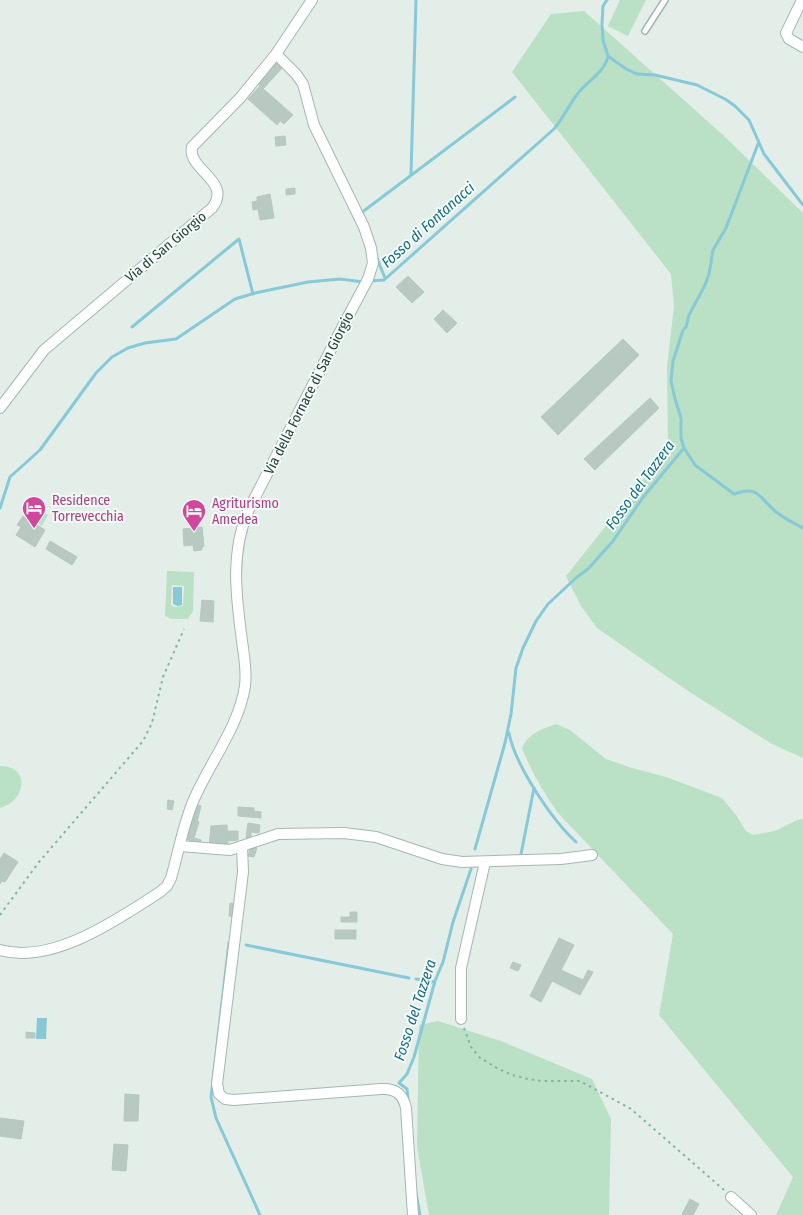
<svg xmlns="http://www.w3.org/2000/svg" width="803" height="1215" font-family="'Fira Sans Condensed',sans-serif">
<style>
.green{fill:#bae0c5;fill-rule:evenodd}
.water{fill:#87c9d7}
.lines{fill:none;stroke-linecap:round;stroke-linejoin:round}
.stream{stroke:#87c9d7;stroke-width:3}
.building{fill:#b8c9c2;stroke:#b5c8c0}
.service-casing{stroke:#a5b7b1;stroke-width:8}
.minor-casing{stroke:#a5b7b1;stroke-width:12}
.path{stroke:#81b4a5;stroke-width:2;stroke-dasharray:2.5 4;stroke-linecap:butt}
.service{stroke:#fff;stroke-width:5}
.minor{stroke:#fff;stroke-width:10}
.labels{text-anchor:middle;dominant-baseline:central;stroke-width:4;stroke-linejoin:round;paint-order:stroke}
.street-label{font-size:14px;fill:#214139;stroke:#f4faf7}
.hotel-label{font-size:14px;fill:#b23c85;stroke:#f4faf7;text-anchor:start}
.water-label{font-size:15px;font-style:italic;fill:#166d82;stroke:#f4faf7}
</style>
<rect width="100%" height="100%" fill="#e3eee9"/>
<g class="green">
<polygon points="620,0 646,0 628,36 608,26"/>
<polygon points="584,11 723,135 803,213 803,758 772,744 688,691 597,628 581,606 566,576 668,448 667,367 674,306 671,274 512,72 551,14"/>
<polygon points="37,508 48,515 42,526 31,519"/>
<path d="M 167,571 L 194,572 L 193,611 L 188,619 L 172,619 L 165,616 ZM 172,585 L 184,586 L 183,606 L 174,607 L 171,605 Z"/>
<path d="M 556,724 L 570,730 L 606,759 L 632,768 L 666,777 L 722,798 L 736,815 L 746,831 L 753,835 L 775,831 L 797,820 L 803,819 L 803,1215 L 776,1215 L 793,1177 L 659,1015 L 673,934 L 558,813 C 543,792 531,771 522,748 C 528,734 541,729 556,724 Z"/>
<path d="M 0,766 C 31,766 26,801 0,808 Z"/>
<polygon points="438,1021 501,1041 592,1079 611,1119 609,1215 429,1215 417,1147 419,1025"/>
</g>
<g class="water">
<polygon points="173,587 182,587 182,605 178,606 173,604"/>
<polygon points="37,1018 47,1018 46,1039 36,1039"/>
</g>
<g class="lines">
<g class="stream">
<polyline points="607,0 603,6 602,24 603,40 608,56 626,69 637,74 655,75 697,85 725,99 735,106 749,120 764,154 803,205"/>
<path d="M 758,144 L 726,228 L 713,250 L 709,274 L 705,285 L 689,315 L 686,327 L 683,330 L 673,361 L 671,381 L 675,399 L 681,418 L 681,438 L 684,448 L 695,465 L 734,494 C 758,485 759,497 775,511 C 783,518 794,523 803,528"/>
<polyline points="411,174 416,0"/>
<polyline points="361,214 361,213 515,97"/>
<polyline points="376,256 385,278"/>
<path d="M 369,281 L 384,280 L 554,129 C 563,118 568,107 576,96 C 585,82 605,73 608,56"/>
<polyline points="132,327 239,239 253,294"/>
<polyline points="0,508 10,477 40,450 96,373 112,357 128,348 145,343 176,339 235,299 255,293 308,282 340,279 363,282"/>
<path d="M 509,733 C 515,765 552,820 576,842"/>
<polyline points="475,849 505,743 511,714 516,668 523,648 536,621 548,604 577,577 588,569 613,541 644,496 684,448"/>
<polyline points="521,854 534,788"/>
<polyline points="229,943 211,1097 216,1118 260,1215"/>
<polyline points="246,945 409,978"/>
<polyline points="416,979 434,982"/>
<polyline points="408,1100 407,1089 399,1083 407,1074 414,1057 435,981 443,962 453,922 471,869"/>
<polyline points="416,1193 420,1215"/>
</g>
</g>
<g class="building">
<polygon points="277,61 283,67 263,89 257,83"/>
<polygon points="260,86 293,115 284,124 280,121 277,125 248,99"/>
<polygon points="285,136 286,145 276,146 275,137"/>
<polygon points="295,188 295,194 286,195 286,189"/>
<polygon points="270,194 274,218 260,220 258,209 253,210 252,202 257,201 257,197"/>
<polygon points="408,276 424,292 412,303 396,287"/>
<polygon points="443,310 457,323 447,333 434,319"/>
<polygon points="623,339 639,355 558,435 541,417"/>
<polygon points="650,398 659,408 595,470 584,459"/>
<polygon points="23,516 45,530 35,547 16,535 21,527 17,525"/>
<polygon points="202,527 204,546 202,547 202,550 194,551 193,545 184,546 183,529"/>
<polygon points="50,541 77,557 72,565 46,549"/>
<polygon points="202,600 214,601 213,622 200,621"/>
<polygon points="168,800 174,801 172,810 167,809"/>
<polygon points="195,804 201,806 197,822 189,819"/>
<polygon points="238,807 254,808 254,811 261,812 261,818 238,816"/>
<polygon points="189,819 199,822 194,838 201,840 200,845 190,843 190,840 186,839"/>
<polygon points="248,823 260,825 259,833 251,832 251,839 246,838"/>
<polygon points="227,825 228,847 209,847 211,826"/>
<polygon points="228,831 238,831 238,840 228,841"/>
<polygon points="251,846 257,848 254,857 248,856"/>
<polygon points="4,853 18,862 5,882 2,881 0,884 0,859"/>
<polygon points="230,903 237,904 236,917 229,916"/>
<polygon points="350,912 357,912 357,922 341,922 341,917 350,917"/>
<rect x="335" y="930" width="21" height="9"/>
<polygon points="559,938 574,945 561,970 583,980 588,970 593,972 580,995 552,981 541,1002 530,996"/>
<polygon points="513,962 521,965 518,971 510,968"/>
<polygon points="26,1032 35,1033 35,1038 26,1038"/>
<polygon points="125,1094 139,1095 138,1121 124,1121"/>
<polygon points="0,1118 24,1121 21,1139 0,1136"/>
<polygon points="114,1144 128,1145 126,1171 112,1170"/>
<polygon points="690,1199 699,1204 693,1215 685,1215 682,1214"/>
</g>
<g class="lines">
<g class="service-casing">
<polyline id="service" points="645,31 665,0"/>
</g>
<g class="minor-casing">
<g id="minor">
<polyline points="802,0 786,33 789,39 803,47"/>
<path d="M 0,408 L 44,350 L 212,208 C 233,181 187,170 192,147 L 240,98 L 276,54 L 312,0"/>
<polyline points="180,846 230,850 278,834 344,833 376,837 442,859 462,862 561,859 592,855"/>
<path d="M 242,846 L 243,872 L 217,1084 L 219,1094 L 225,1099 L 234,1100 L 381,1089 C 395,1088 403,1094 406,1108 L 413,1215"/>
<path d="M 0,950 C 53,965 118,919 160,892 L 167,886 L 171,878 C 179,851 183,823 195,797 C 211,761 239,726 245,686 C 247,671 244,656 242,641 C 236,596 230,552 249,509 L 344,324 L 368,279 L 373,263 L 371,248 L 364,227 L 314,125 L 303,84 L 296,74 L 276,54"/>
<polyline points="461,1019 461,968 485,862"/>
<polyline points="731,1197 751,1215"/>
</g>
</g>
<g class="path">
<polyline points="0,915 39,862 143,741 152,723 163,677 184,629"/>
<polyline points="464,1028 471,1047 479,1057 495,1067 512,1075 528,1079 542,1081 580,1081 631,1109 724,1190"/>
</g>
<use href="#service" class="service"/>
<use href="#minor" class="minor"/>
</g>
<defs>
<g id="hotel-pin" transform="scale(1.25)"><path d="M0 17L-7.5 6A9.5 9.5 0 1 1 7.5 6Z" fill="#d1479c" stroke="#f4faf7"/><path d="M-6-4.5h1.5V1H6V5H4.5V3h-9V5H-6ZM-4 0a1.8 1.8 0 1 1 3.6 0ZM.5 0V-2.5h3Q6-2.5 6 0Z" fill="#fff"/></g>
</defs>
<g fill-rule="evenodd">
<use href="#hotel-pin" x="34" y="508"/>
<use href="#hotel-pin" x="194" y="511"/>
</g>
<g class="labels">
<g class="street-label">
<text transform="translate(166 247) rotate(-40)">Via di San Giorgio</text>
<text transform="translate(309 393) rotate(-63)">Via della Fornace di San Giorgio</text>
</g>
<g class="hotel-label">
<text x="52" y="500">Residence<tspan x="52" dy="16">Torrevecchia</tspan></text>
<text x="212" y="503">Agriturismo<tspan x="212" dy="16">Amedea</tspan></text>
</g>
<g class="water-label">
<text transform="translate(428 225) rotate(-42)">Fosso di Fontanacci</text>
<text transform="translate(640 485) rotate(-54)">Fosso del Tazzera</text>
<text transform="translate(415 1010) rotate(-72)">Fosso del Tazzera</text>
</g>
</g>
</svg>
